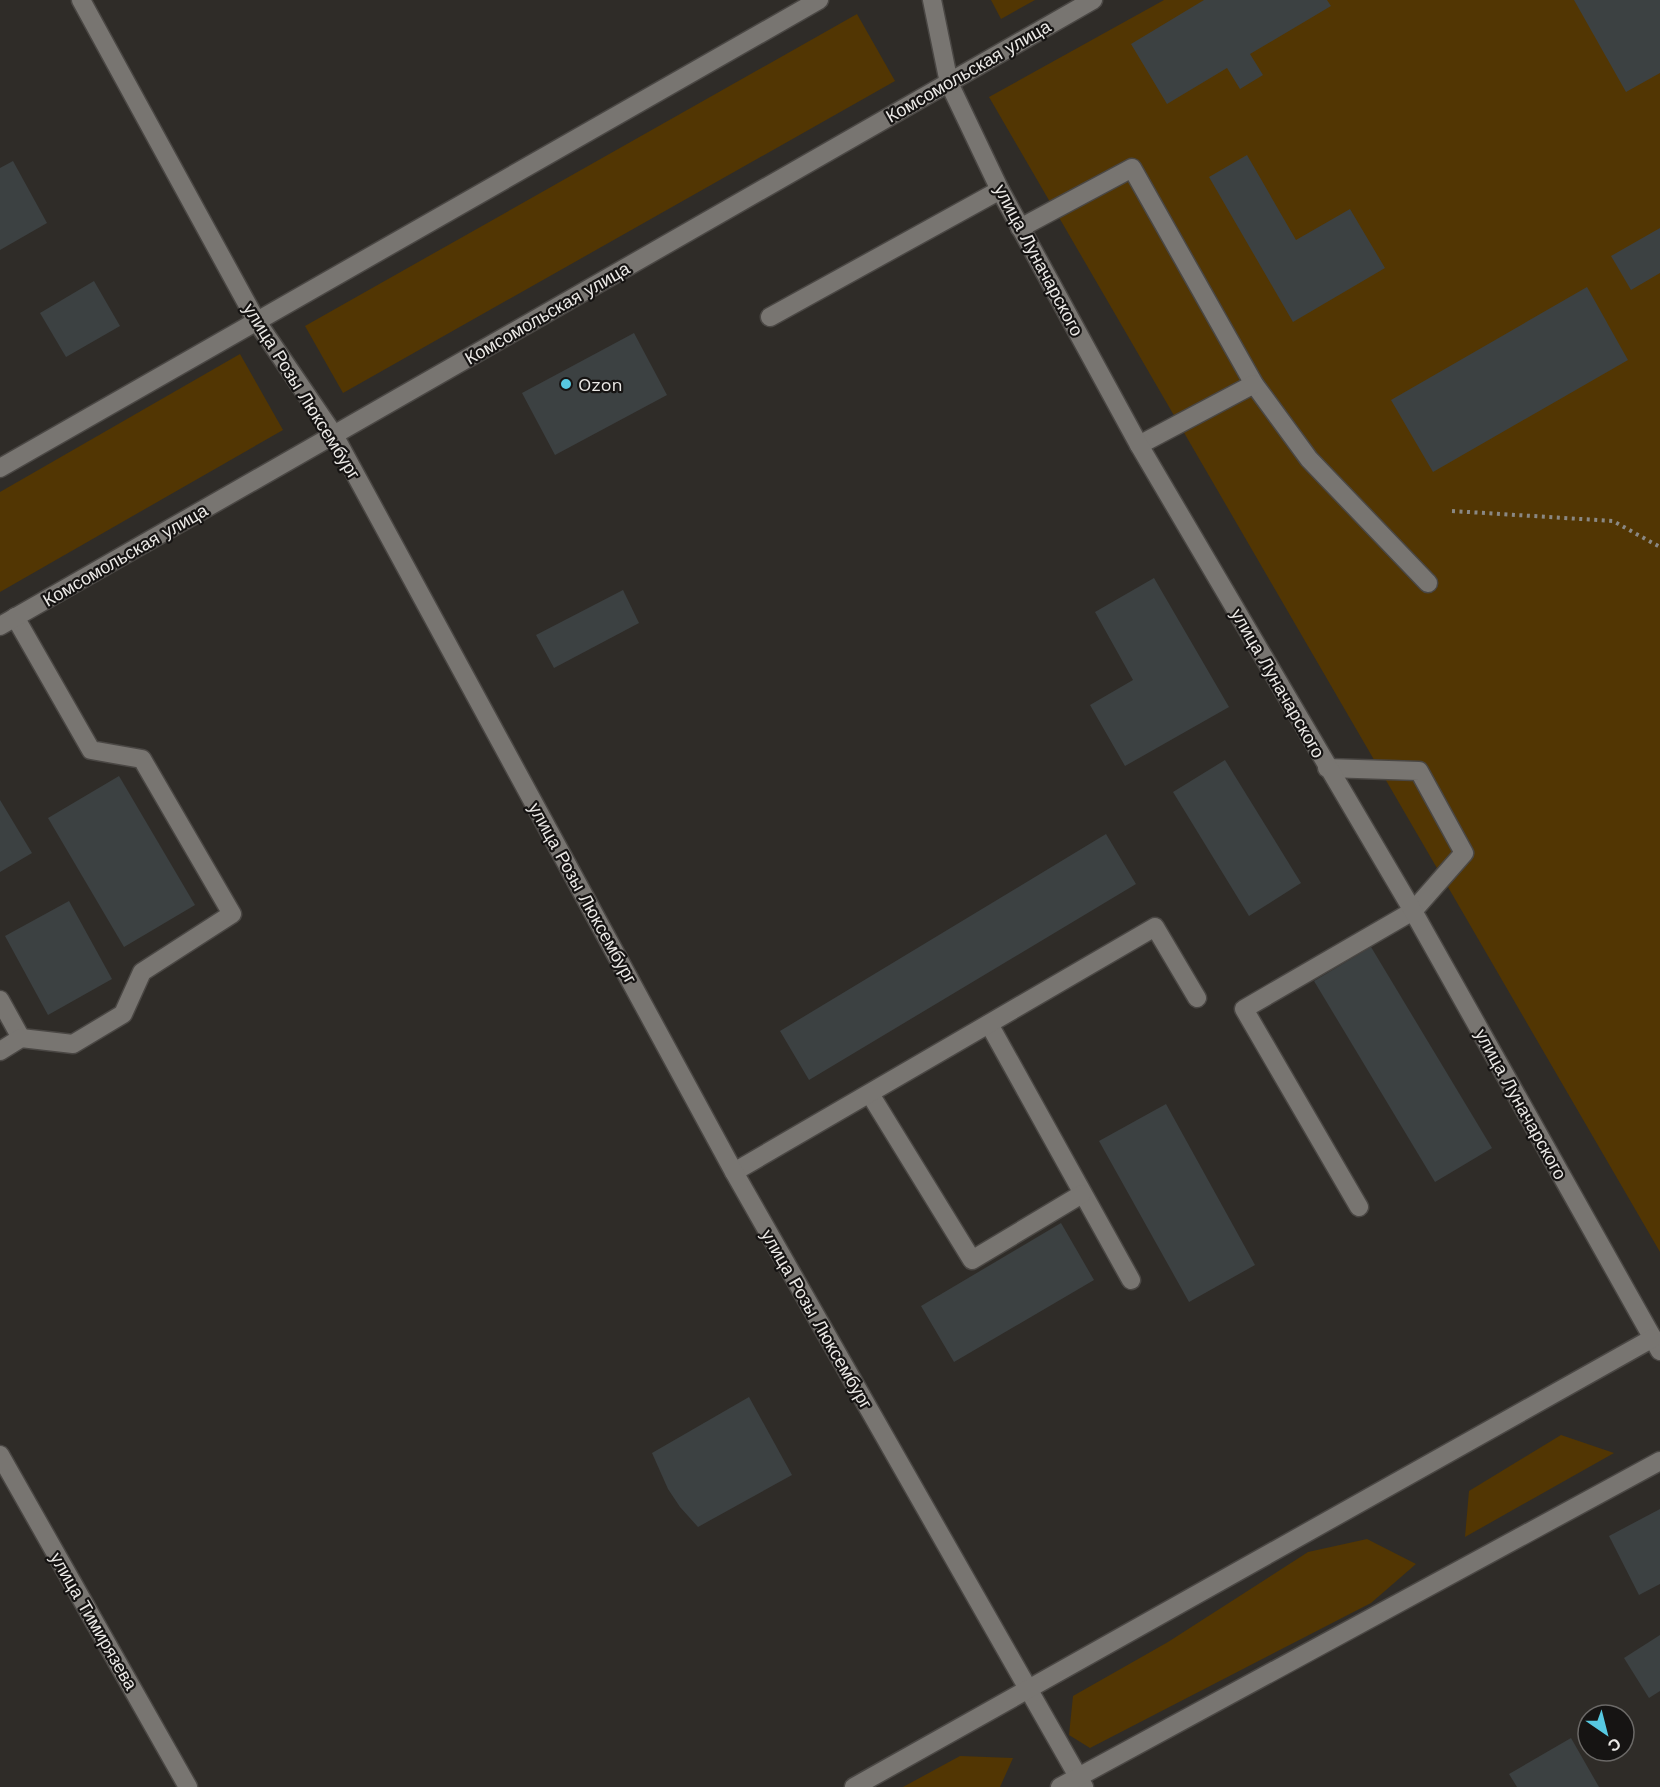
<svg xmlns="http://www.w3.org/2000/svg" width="1660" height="1787" font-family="'Work Sans',sans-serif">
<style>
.green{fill:#523603}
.building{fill:#3c4142}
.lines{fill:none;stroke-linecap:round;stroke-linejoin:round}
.service-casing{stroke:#4a4744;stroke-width:21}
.minor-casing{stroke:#4a4744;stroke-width:21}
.tertiary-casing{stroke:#4a4744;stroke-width:21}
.path{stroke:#8a8884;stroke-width:4;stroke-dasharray:3 4.5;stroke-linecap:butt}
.service{stroke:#787571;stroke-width:18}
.minor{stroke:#787571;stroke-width:18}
.tertiary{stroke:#787571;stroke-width:18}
.poi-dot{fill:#57c9e2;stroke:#161413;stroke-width:2}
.labels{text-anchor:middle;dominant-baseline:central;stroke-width:4.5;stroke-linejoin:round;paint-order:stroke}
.street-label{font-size:18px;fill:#ebe9e6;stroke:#161413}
.poi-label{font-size:18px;fill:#ebe9e6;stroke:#161413;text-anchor:start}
</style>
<rect width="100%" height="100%" fill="#2f2c28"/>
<g class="green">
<polygon points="991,0 1035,0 1001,19"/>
<polygon points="1164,0 1660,0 1660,1252 989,97"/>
<polygon points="857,14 895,81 343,393 305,326"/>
<polygon points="240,354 283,430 0,592 0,492"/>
<polygon points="1561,1435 1614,1453 1465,1537 1469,1491"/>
<polygon points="1367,1539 1416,1564 1371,1603 1090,1748 1069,1735 1073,1696 1168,1642 1308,1552"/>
<polygon points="960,1756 1013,1758 1000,1787 903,1787"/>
</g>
<g class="building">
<polygon points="1204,0 1327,0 1331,6 1250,54 1263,75 1240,89 1227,68 1167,104 1131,44"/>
<polygon points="1574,0 1660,0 1660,73 1626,92"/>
<polygon points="1247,155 1296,240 1350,209 1385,268 1293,322 1209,177"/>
<polygon points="13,161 47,223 0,250 0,168"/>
<polygon points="1660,228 1660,273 1631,290 1611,256"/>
<polygon points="94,281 120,326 66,357 40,313"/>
<polygon points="1587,287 1628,360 1433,472 1391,400"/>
<polygon points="634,333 667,395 555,455 522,393"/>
<polygon points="1154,578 1229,707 1125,766 1090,705 1133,680 1095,612"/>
<polygon points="623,590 639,623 554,668 536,635"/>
<polygon points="1225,760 1301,883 1249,916 1173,792"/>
<polygon points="119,776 195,905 124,947 48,818"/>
<polygon points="0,800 32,853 0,872"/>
<polygon points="1106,834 1136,884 809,1080 780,1031"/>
<polygon points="69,901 112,979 48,1015 5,936"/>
<polygon points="1371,947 1492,1148 1435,1182 1314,981"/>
<polygon points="1166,1104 1255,1265 1189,1302 1099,1141"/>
<polygon points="1061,1223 1094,1280 954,1362 921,1306"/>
<polygon points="749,1397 792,1475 698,1527 680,1507 668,1489 652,1453"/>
<polygon points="1660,1509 1660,1584 1639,1595 1609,1536"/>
<polygon points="1660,1635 1660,1691 1649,1698 1624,1658"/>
<polygon points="1571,1738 1599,1787 1517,1787 1509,1774"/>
</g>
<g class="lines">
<g class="service-casing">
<g id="service">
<polyline points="81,0 257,322"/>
<polyline points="1020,228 1132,168 1254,384 1309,459 1428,583"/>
<polyline points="770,317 1000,190"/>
<polyline points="1139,445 1254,384"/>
<polyline points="1327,768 1419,771 1464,853 1413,911 1244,1009 1359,1207"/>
<polyline points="0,1000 21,1038"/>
<polyline points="989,1024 1131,1280"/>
<polyline points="0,1051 21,1038 73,1044 123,1014 142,972 232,914 142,759 91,750 15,617"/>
<polyline points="870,1094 972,1260 1082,1194"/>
<polyline points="734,1172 1155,927 1197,998"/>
</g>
</g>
<g class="minor-casing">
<g id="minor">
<polyline points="932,0 949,83 1000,190 1139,445 1413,911 1660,1351"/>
<polyline points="257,322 334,435 734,1172 1084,1787"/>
<polyline points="854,1787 1653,1338"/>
<polyline points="1060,1787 1660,1461"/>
</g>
</g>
<g class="tertiary-casing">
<g id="tertiary">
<polyline points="0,468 819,0"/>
<polyline points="0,626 1093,0"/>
<polyline points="0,1455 188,1787"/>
</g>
</g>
<polyline class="path" points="1452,511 1613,521 1660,547"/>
<use href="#service" class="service"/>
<use href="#minor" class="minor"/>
<use href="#tertiary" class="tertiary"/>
</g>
<circle class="poi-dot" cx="566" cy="384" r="6"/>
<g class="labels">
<g class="street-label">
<text transform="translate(968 71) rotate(-30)">Комсомольская улица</text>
<text transform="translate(1039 260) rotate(62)">улица Луначарского</text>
<text transform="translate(547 313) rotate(-30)">Комсомольская улица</text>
<text transform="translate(302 391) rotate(58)">улица Розы Люксембург</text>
<text transform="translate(125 555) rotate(-30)">Комсомольская улица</text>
<text transform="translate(1278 683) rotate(60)">улица Луначарского</text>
<text transform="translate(583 893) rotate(61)">улица Розы Люксембург</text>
<text transform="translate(1521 1104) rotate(61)">улица Луначарского</text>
<text transform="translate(817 1319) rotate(60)">улица Розы Люксембург</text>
<text transform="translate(94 1621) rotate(60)">улица Тимирязева</text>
</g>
<g class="poi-label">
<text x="578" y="384">Ozon</text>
</g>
</g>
<g transform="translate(1606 1733) rotate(145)"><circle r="28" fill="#161413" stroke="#6b6967" stroke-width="1.5"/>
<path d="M0-4.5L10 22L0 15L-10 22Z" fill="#57c9e2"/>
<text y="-9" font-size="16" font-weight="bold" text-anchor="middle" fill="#ebe9e6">С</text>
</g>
</svg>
